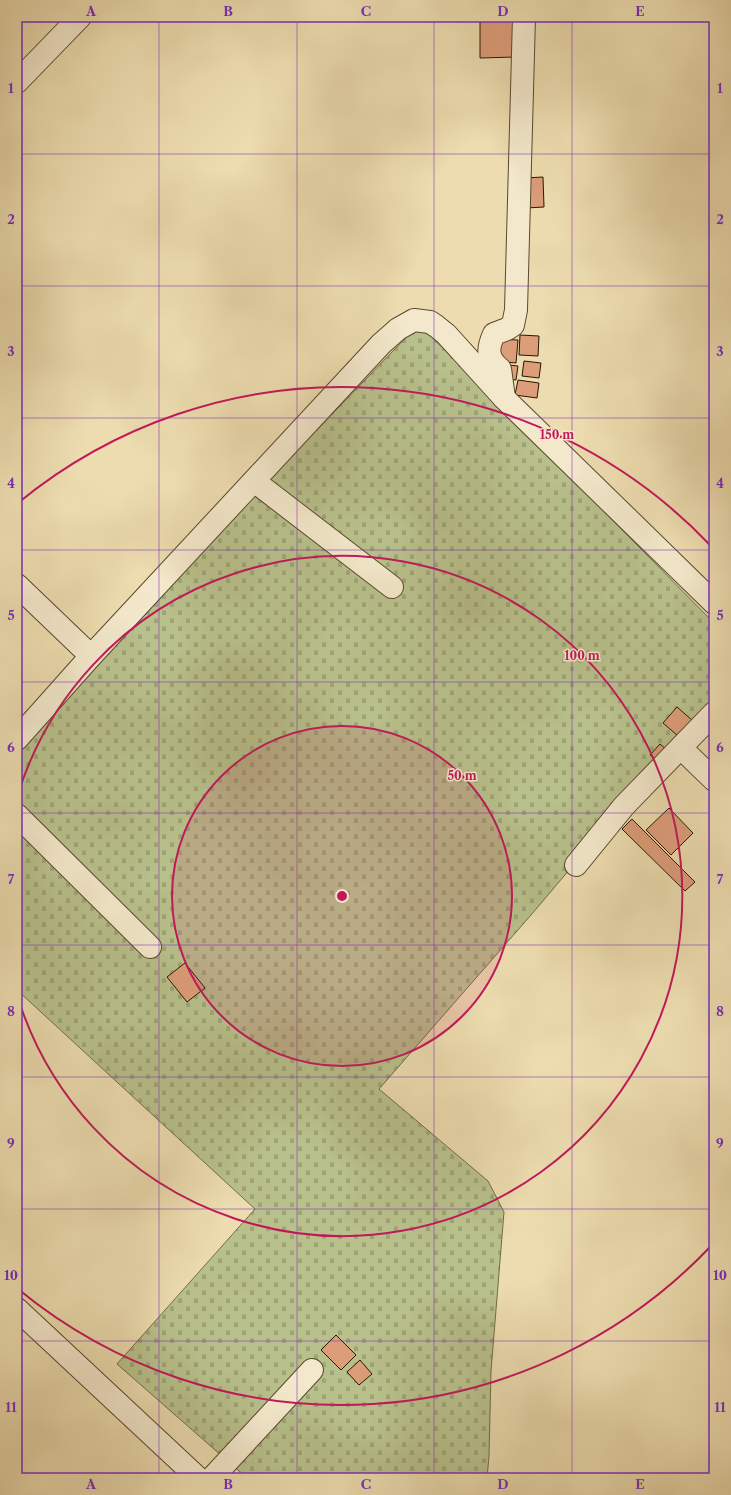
<svg xmlns="http://www.w3.org/2000/svg" width="731" height="1495" font-family="'Libre Caslon Text',serif">
<style>
.cemetery{fill:url(#cemetery-stones);stroke:#706c47}
.building{fill:#dc9d79;stroke:#291703}
.lines{fill:none;stroke-linecap:round;stroke-linejoin:round}
.minor-casing{stroke:#5a482e;stroke-width:24}
.minor{stroke:#f3e8cb;stroke-width:22}
.grid{fill:none;stroke:#7b2cbf;stroke-width:1;stroke-opacity:0.55}
.ring{fill:none;stroke:#c2185b;stroke-width:2}
.centre{fill:#c2185b;stroke:#f3e8cb;stroke-width:2}
.ring-label{font-size:12px;text-anchor:middle;font-weight:bold;fill:#c2185b;stroke:#f3e8cb;stroke-width:3;stroke-linejoin:round;paint-order:stroke}
.neatline{fill:none;stroke:#7b2cbf;stroke-width:1.5}
.grid-label{font-size:13px;text-anchor:middle;font-weight:bold;fill:#7b2cbf}
</style>
<defs>
<pattern id="cemetery-stones" width="16" height="16" patternUnits="userSpaceOnUse"><rect width="16" height="16" fill="#b8c08b"/><path d="M2 7V4a2 2 0 0 1 4 0v3zM10 15v-3a2 2 0 0 1 4 0v3z" fill="#9ea476"/></pattern>
</defs>
<rect width="100%" height="100%" fill="#ecdcaf"/>
<filter id="stains"><feTurbulence type="fractalNoise" baseFrequency=".005" numOctaves="4"/><feColorMatrix values="0 0 0 0 .2 0 0 0 0 .09 0 0 0 0 .02 0 0 0 .5 -.17"/></filter>
<radialGradient id="worn" r=".72"><stop offset=".6" stop-color="#630" stop-opacity="0"/><stop offset="1" stop-color="#630" stop-opacity=".3"/></radialGradient>
<polygon class="cemetery" points="419,324 714,623 714,699 531,915 379,1089 488,1181 504,1212 491,1371 489,1456 487,1478 247,1478 117,1364 255,1209 17,990 17,753 144,609"/>
<g class="building">
<polygon points="480,17 516,17 516,57 480,58"/>
<polygon points="543,177 544,207 526,208 525,178"/>
<polygon points="520,335 539,336 538,356 519,355"/>
<polygon points="497,339 518,340 516,363 495,361"/>
<polygon points="524,361 541,363 539,378 522,376"/>
<polygon points="509,365 518,366 516,380 507,379"/>
<polygon points="518,380 539,383 537,398 515,395"/>
<polygon points="677,707 692,720 678,736 663,723"/>
<polygon points="660,744 667,750 657,760 650,755"/>
<polygon points="669,808 693,833 671,855 646,830"/>
<polygon points="632,819 695,882 685,891 622,829"/>
<polygon points="185,963 205,988 187,1002 167,977"/>
<polygon points="336,1335 356,1355 341,1370 321,1350"/>
<polygon points="360,1360 372,1374 359,1385 347,1372"/>
</g>
<g class="lines">
<g class="minor-casing">
<g id="minor">
<polyline points="17,82 80,17"/>
<path d="M 504,398 L 500,369 C 487,358 487,349 494,334 L 507,329 L 513,325 L 516,310 L 524,17"/>
<polyline points="254,481 392,587"/>
<polyline points="17,585 91,656"/>
<polyline points="17,739 91,656 381,344 398,329 414,320 430,322 436,326 446,334 504,398 714,603"/>
<polyline points="681,748 714,780"/>
<polyline points="17,815 150,947"/>
<polyline points="576,865 624,806 714,713"/>
<polyline points="17,1309 198,1478"/>
<polyline points="212,1478 312,1370"/>
</g>
</g>
<use href="#minor" class="minor"/>
</g>
<path class="grid" d="M 159,17 L 159,1478M 297,17 L 297,1478M 434,17 L 434,1478M 572,17 L 572,1478M 17,154 L 714,154M 17,286 L 714,286M 17,418 L 714,418M 17,550 L 714,550M 17,682 L 714,682M 17,813 L 714,813M 17,945 L 714,945M 17,1077 L 714,1077M 17,1209 L 714,1209M 17,1341 L 714,1341"/>
<circle cx="342" cy="896" r="170" fill="#c2185b" fill-opacity=".12"/>
<g class="ring">
<circle cx="342" cy="896" r="170"/>
<path d="M18 794A340 340 0 1 1 18 998"/>
<path d="M711 1246A509 509 0 0 1 18 1289M18 503A509 509 0 0 1 711 546"/>
</g>
<circle cx="342" cy="896" r="6" class="centre"/>
<g class="ring-label">
<text x="557" y="439">150 m</text>
<text x="582" y="660">100 m</text>
<text x="462" y="780">50 m</text>
</g>
<rect width="731" height="1495" fill="none" stroke="#ecdcaf" stroke-width="44"/>
<rect x="22" y="22" width="687" height="1451" class="neatline"/>
<g class="grid-label">
<text x="91" y="16">A</text>
<text x="228" y="16">B</text>
<text x="366" y="16">C</text>
<text x="503" y="16">D</text>
<text x="640" y="16">E</text>
<text x="11" y="93">1</text>
<text x="720" y="93">1</text>
<text x="11" y="224">2</text>
<text x="720" y="224">2</text>
<text x="11" y="356">3</text>
<text x="720" y="356">3</text>
<text x="11" y="488">4</text>
<text x="720" y="488">4</text>
<text x="11" y="620">5</text>
<text x="720" y="620">5</text>
<text x="11" y="752">6</text>
<text x="720" y="752">6</text>
<text x="11" y="884">7</text>
<text x="720" y="884">7</text>
<text x="11" y="1016">8</text>
<text x="720" y="1016">8</text>
<text x="11" y="1148">9</text>
<text x="720" y="1148">9</text>
<text x="11" y="1280">10</text>
<text x="720" y="1280">10</text>
<text x="11" y="1412">11</text>
<text x="720" y="1412">11</text>
<text x="91" y="1489">A</text>
<text x="228" y="1489">B</text>
<text x="366" y="1489">C</text>
<text x="503" y="1489">D</text>
<text x="640" y="1489">E</text>
</g>
<rect width="100%" height="100%" filter="url(#stains)"/>
<rect width="100%" height="100%" fill="url(#worn)"/>
</svg>
